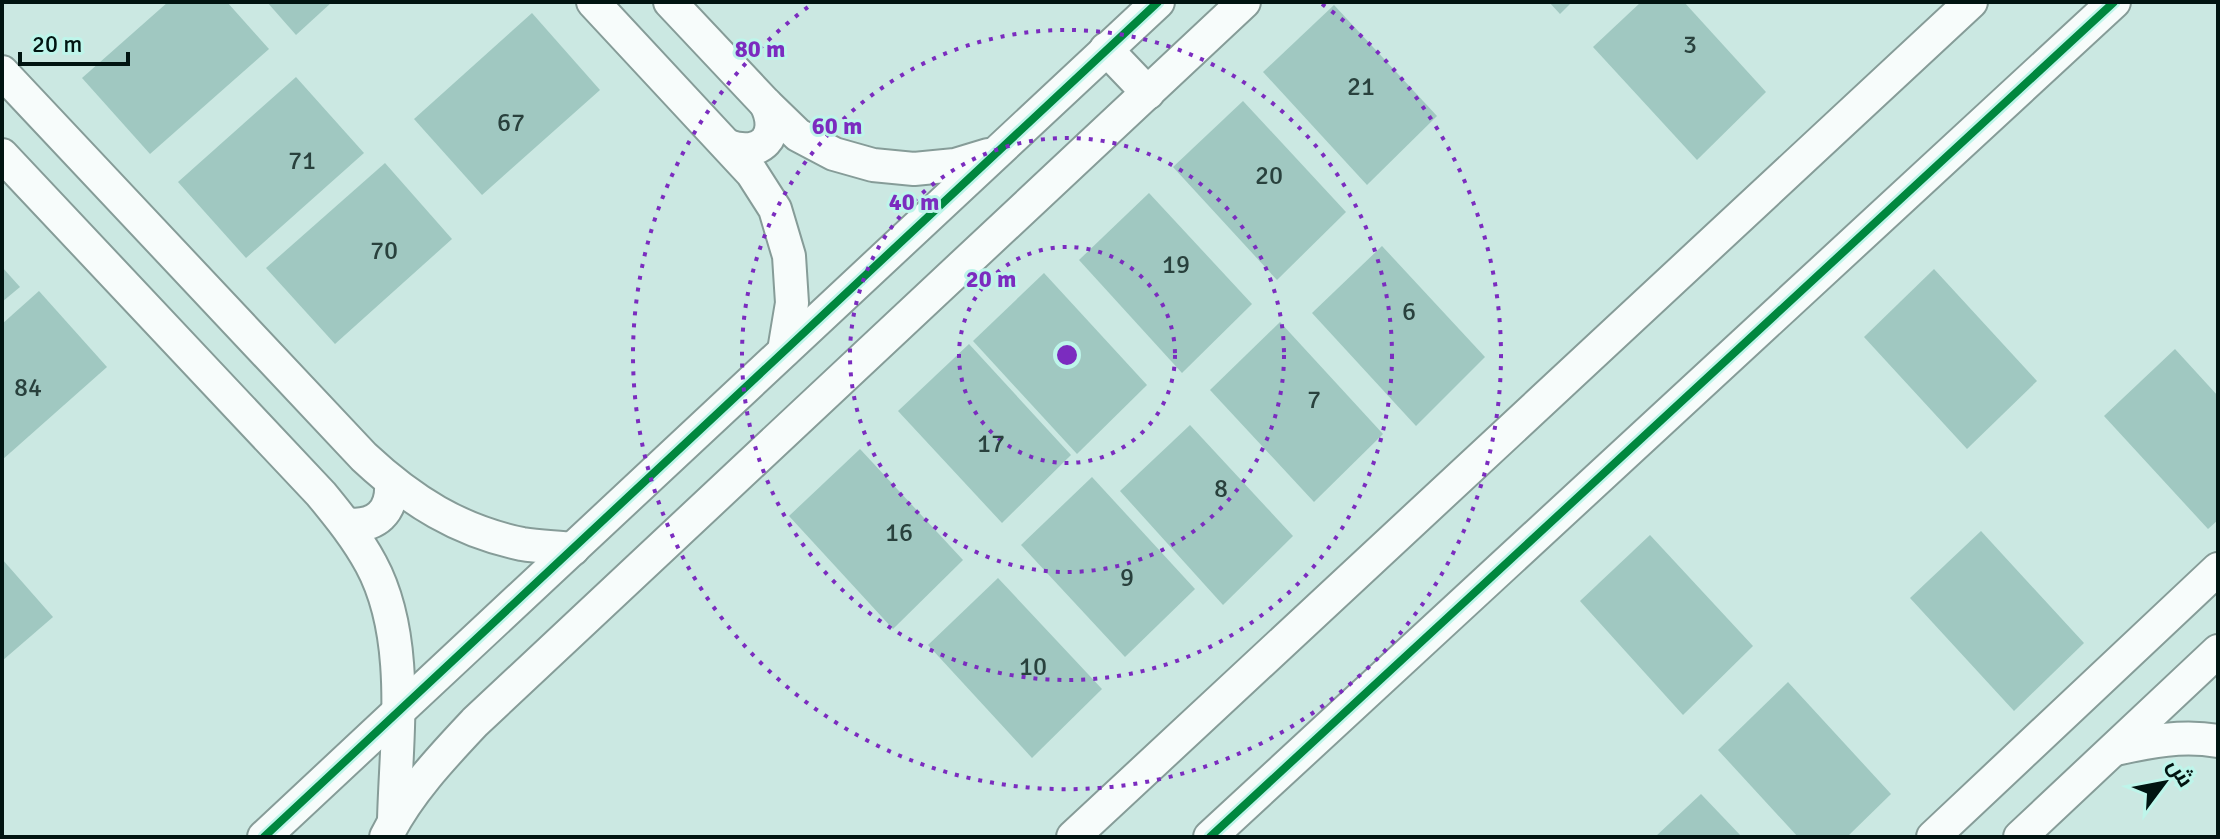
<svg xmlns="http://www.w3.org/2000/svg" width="2220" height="839" font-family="Signika,Cairo,sans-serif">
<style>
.building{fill:#a0c8c1}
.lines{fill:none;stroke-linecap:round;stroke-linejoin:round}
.minor-casing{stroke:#869c98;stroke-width:36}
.minor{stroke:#f7fcfb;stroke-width:32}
.cycleway-casing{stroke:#bef5ea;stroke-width:13}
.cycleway{stroke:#00873e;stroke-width:8}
.ring{fill:none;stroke:#7b2cbf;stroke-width:4;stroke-dasharray:4 8}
.labels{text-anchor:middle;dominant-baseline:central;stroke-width:6;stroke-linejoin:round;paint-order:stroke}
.number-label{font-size:26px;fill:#29413d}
.centre{fill:#7b2cbf;stroke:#bef5ea;stroke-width:4}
.ring-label{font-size:24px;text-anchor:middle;font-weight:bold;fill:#7b2cbf;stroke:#bef5ea;stroke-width:6;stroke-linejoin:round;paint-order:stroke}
</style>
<rect width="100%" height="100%" fill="#cbe8e2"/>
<g class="building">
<polygon points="168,2 227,2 269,49 150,154 82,78"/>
<polygon points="267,2 332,2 296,35"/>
<polygon points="1549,2 1572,2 1560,14"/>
<polygon points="1641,2 1684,2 1766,92 1697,160 1593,47"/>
<polygon points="1334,5 1437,116 1367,185 1263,72"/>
<polygon points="532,13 600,90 482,195 414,119"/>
<polygon points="296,77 364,153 246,258 178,182"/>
<polygon points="1243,101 1346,212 1277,280 1173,167"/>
<polygon points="385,163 452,239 335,344 266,268"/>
<polygon points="1149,193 1252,304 1182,373 1079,260"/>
<polygon points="1382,246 1485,357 1416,426 1312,313"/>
<polygon points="2,267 20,287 2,302"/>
<polygon points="1934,269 2037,381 1967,449 1864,337"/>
<polygon points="1044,273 1147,385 1077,454 973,341"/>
<polygon points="39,291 107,367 2,460 2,324"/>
<polygon points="1280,322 1383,434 1314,502 1210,390"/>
<polygon points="969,344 1071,455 1002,523 898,411"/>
<polygon points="2175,349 2218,396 2218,520 2208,529 2104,416"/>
<polygon points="1190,425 1293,536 1223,605 1120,491"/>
<polygon points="860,449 963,560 893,629 789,516"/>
<polygon points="1092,477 1195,589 1125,657 1021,545"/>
<polygon points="1981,531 2084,643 2014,711 1910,598"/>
<polygon points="1650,535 1753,646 1683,715 1580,601"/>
<polygon points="2,559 53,617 2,661"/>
<polygon points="998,578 1102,689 1032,758 928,645"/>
<polygon points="1788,682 1891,794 1847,837 1798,837 1718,750"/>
<polygon points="1701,794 1742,837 1655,837"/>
</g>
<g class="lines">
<g class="minor-casing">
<g id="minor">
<polyline points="593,2 752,173 775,209 789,256 792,303 784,351"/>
<polyline points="670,2 766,104 798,135 834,154 873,165 914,169 955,165 988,155"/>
<polyline points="1106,49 1148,93"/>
<path d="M 2,72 L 364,457 C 411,501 459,531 522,544 C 539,547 556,547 573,549"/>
<path d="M 728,146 C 761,158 782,136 766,104"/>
<path d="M 2,155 L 321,494 C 339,516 357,538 371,564 C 411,638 396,738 394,820"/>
<path d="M 346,524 C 376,528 393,512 391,482"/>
<path d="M 2116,749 C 2150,741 2183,735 2218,741"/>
<polyline points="264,837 1158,2"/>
<path d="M 386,837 C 407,794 442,757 475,722 L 1244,2"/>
<polyline points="1073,837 1971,2"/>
<polyline points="1210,837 2114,2"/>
<polyline points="1933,837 2218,569"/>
<polyline points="2020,837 2218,651"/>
</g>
</g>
<use href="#minor" class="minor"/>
<g class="cycleway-casing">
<g id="cycleway">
<polyline points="264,837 1158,2"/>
<polyline points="1210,837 2114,2"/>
</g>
</g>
<use href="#cycleway" class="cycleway"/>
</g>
<g class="ring">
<circle cx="1067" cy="355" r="108"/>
<circle cx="1067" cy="355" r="217"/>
<circle cx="1067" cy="355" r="325"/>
<path d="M1322 4A434 434 0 1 1 812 4"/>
</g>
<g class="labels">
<g class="number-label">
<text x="1690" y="45">3</text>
<text x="1361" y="87">21</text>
<text x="511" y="123">67</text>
<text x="302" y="161">71</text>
<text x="1269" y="176">20</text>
<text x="384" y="251">70</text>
<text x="1176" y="265">19</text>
<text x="1409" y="312">6</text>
<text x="28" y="388">84</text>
<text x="1314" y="400">7</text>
<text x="991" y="444">17</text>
<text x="1221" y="489">8</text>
<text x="899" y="533">16</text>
<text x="1127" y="578">9</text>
<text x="1033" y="667">10</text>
</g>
</g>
<circle cx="1067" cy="355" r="12" class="centre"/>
<g class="ring-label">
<text x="760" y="57">80 m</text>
<text x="837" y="134">60 m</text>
<text x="914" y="210">40 m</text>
<text x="991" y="287">20 m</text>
</g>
<rect width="2220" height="839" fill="none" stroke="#011411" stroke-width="8"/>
<g transform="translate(2164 783) rotate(58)" stroke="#bef5ea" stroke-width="6" paint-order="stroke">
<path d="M0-6L14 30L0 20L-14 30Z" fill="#011411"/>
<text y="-12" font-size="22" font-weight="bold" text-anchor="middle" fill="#011411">ش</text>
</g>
<path d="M20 52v12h108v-12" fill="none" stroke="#011411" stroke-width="4"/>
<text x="32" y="52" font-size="24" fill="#011411" stroke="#bef5ea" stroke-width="6" paint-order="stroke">20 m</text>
</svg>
